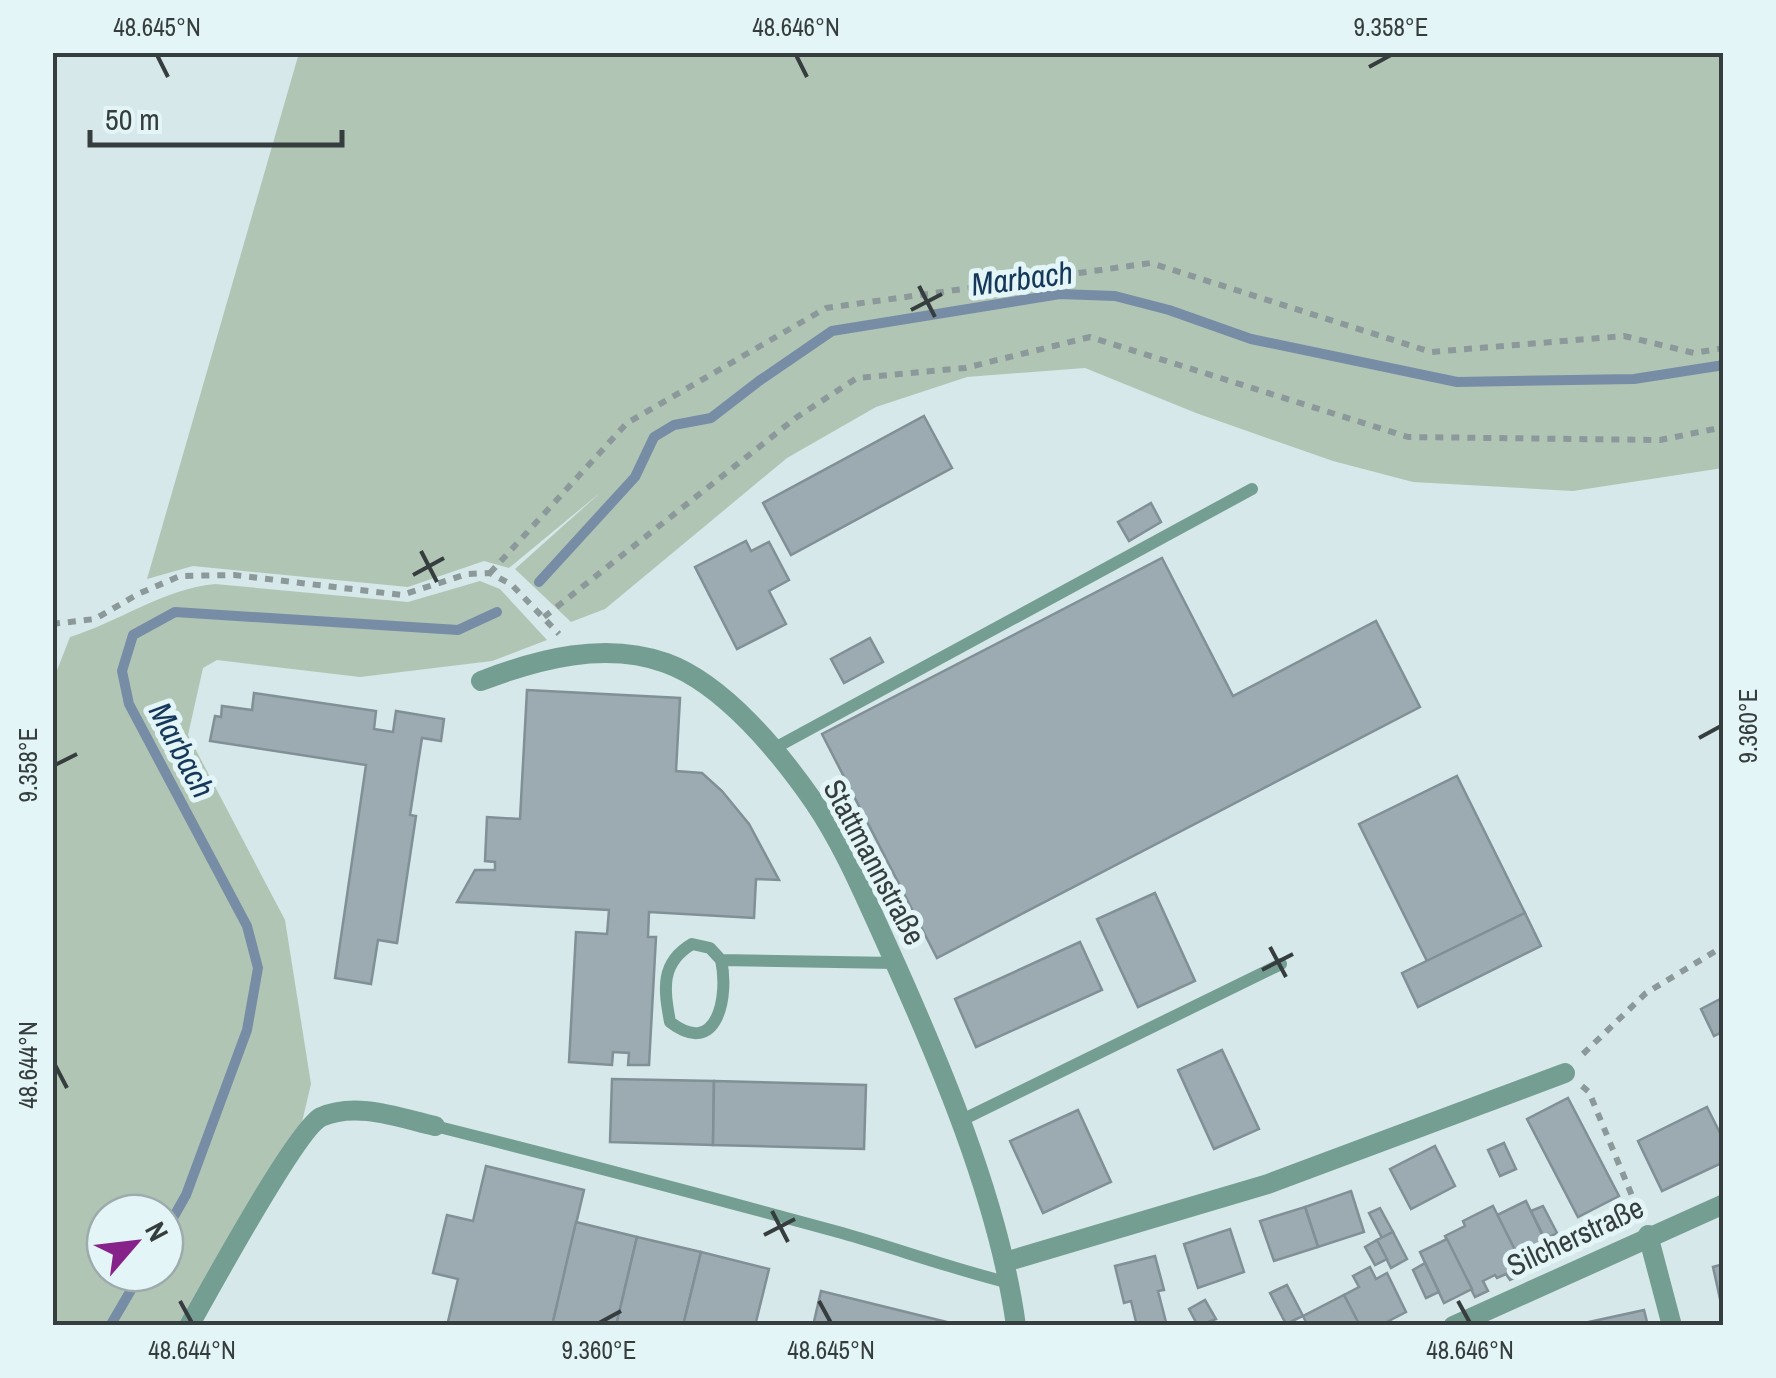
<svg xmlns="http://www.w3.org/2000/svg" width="1776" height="1378" font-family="'Archivo Narrow',sans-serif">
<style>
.green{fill:#b1c5b5;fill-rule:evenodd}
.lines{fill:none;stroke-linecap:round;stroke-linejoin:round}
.stream{stroke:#778da5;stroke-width:10}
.building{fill:#9cabb2;stroke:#818f96;stroke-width:2.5}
.path{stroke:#8c999a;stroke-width:6;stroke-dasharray:8 8;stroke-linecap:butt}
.service{stroke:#759e93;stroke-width:12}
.minor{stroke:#759e93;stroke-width:20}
.ticks{fill:none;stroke:#363d3e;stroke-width:4}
.labels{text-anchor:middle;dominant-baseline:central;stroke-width:10;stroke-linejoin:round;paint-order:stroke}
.street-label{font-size:30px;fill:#363d3e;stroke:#e3f5f6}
.water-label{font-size:32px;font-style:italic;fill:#15375a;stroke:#e3f5f6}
.neatline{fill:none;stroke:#363d3e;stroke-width:4}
.ticks-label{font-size:25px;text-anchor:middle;fill:#363d3e}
</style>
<rect width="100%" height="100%" fill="#d6e8e9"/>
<g class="green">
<polygon points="299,53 1723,53 1724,358 1720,359 1724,359 1723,468 1573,491 1413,482 1333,461 1196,413 1085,368 967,377 876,407 787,458 605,609 571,622 515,569 601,492 509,568 484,561 408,587 193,566 147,579"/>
<path d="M 480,581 L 500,589 L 547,640 L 492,661 L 360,677 L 217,660 L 203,668 L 188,735 L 285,920 L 311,1084 L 302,1122 L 180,1325 L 53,1325 L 52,683 L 70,637 C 119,622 163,589 215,584 L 408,602 ZM 105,1213 L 165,1213 L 165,1273 L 105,1273 Z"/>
</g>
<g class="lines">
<g class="stream">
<polyline points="539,582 635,477 654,437 674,425 711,418 759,381 832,331 1060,294 1115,296 1169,310 1251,339 1457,382 1634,379 1724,365"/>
<polyline points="165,1232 186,1195 247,1030 258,968 247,926 129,704 122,671 133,635 175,612 458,630 497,612"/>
<polyline points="110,1326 141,1273"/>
</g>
</g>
<g class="building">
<polygon points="924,416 952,468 791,555 763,503"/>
<polygon points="1151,503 1161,522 1129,541 1118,522"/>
<polygon points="746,541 751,551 769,542 789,580 769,591 786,624 737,649 695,567"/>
<polygon points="1162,558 1233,696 1376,621 1420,707 937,958 822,734"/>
<polygon points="870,638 883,662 844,683 831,659"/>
<polygon points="527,690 680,698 676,771 702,773 722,791 749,824 779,880 756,879 754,918 649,912 648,937 656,937 649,1065 628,1065 629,1053 613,1052 612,1065 569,1062 576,932 607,934 609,910 457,902 475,870 495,870 495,862 485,861 487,817 520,819"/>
<polygon points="254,693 376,711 374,729 393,732 396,711 444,719 441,741 422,738 410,815 416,816 397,943 378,940 371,984 335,978 366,765 210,741 215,716 221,717 222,706 252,710"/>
<polygon points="1457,776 1525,913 1427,961 1359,824"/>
<polygon points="1155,893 1195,981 1138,1007 1097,919"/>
<polygon points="1525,913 1541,946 1418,1007 1402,973"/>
<polygon points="1080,942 1102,990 976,1047 955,999"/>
<polygon points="1724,997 1724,1031 1714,1036 1701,1009"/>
<polygon points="1222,1050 1259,1129 1214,1149 1178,1070"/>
<polygon points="612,1079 714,1081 713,1145 610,1142"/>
<polygon points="714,1081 866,1085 864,1149 713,1145"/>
<polygon points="1568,1098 1619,1196 1578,1217 1527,1119"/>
<polygon points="1707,1107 1724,1141 1724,1162 1662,1191 1638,1141"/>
<polygon points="1078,1110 1111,1182 1043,1213 1010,1141"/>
<polygon points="1504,1143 1516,1169 1500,1176 1488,1150"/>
<polygon points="1435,1146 1455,1186 1411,1209 1390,1169"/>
<polygon points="486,1166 584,1190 552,1326 447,1326 458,1279 433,1273 447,1215 473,1221"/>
<polygon points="1351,1191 1364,1232 1318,1247 1305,1207"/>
<polygon points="1526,1201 1551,1253 1523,1267 1497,1215"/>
<polygon points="1493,1206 1526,1272 1510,1280 1506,1274 1497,1278 1495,1275 1483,1281 1488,1291 1475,1297 1445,1236 1465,1226 1463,1221"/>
<polygon points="1543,1206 1557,1233 1545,1239 1531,1211"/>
<polygon points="1305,1207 1318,1247 1274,1261 1260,1221"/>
<polygon points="1380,1208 1393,1232 1382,1238 1369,1213"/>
<polygon points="576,1222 637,1237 616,1326 552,1326"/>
<polygon points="1230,1229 1244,1272 1198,1288 1184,1244"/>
<polygon points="1393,1232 1407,1259 1391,1268 1377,1240"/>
<polygon points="637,1237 701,1252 683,1326 616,1326"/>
<polygon points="1447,1239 1472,1289 1444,1303 1420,1252"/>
<polygon points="1377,1240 1387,1259 1375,1265 1365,1247"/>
<polygon points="701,1252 769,1269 755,1326 683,1326"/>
<polygon points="1155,1256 1164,1290 1158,1291 1167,1326 1137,1326 1131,1301 1124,1303 1115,1266"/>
<polygon points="1425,1263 1439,1292 1426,1298 1413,1270"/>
<polygon points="1724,1264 1724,1317 1713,1267"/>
<polygon points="1370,1267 1376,1279 1387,1273 1406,1312 1379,1326 1360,1326 1344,1295 1359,1287 1353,1276"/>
<polygon points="1287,1285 1303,1316 1286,1324 1270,1293"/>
<polygon points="821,1291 963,1326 813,1326"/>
<polygon points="1344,1295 1360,1326 1308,1326 1303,1316"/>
<polygon points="1205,1300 1216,1319 1198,1326 1189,1309"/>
<polygon points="1644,1310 1648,1326 1581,1326 1580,1324"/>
</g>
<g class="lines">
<g class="path">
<polyline points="490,573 627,423 826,308 1151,263 1431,352 1624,336 1694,353 1724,348"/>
<polyline points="544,617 797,417 857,378 965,368 1090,337 1408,437 1660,440 1724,427"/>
<polyline points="52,624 95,619 138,594 180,576 234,575 402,595 467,574 490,573 512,585 559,634"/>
<polyline points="1583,1054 1646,993 1724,946"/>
<polyline points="1582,1086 1589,1092 1640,1215"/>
</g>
<g class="service">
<polyline points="773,749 1252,489"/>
<path d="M 721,960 C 729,995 718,1059 670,1022 C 664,989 660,963 692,944 L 710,948 L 721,960 L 895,963"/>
<polyline points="960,1121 1281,964"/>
<path d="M 435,1126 C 571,1160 706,1196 842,1233 C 898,1249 953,1269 1010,1283"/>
</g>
<g class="minor">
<path d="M 481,681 C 538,659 605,641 666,663 C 724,684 780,753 814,802 C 844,846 865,897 887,945 C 939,1060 999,1200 1016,1326"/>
<polyline points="1648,1235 1672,1326"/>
<polyline points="1005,1262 1268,1184 1565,1073"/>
<path d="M 189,1326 C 208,1292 297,1129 321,1117 C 356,1101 400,1118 435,1126"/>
<polyline points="1453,1326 1724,1204"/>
</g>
</g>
<path class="ticks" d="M 157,55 L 168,77M 796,55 L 807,77M 1369,67 L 1391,55M 919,286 L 935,317M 911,310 L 942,294M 421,551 L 437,582M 413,575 L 444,558M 1699,738 L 1721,726M 55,765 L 77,754M 1270,947 L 1286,977M 1262,970 L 1293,954M 55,1065 L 67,1088M 772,1211 L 788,1242M 764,1235 L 795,1219M 180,1301 L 192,1323M 819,1301 L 831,1323M 1458,1301 L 1470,1323M 599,1323 L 621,1311"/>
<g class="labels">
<g class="street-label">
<text transform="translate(875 862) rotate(62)">Stattmannstraße</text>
<text transform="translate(1575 1236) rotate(-25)">Silcherstraße</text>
</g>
<g class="water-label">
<text transform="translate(1022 278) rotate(-7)">Marbach</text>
<text transform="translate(182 750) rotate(62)">Marbach</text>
</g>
</g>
<rect width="1776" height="1378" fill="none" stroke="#e3f5f6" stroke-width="110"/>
<g transform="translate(135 1243) rotate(62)"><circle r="48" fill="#e3f5f6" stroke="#9eabac" stroke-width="2.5"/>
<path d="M0-8L18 38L0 25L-18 38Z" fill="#87228a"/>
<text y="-15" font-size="28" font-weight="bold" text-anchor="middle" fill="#363d3e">N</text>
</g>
<path d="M90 130v15h252v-15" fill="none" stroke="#363d3e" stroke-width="5"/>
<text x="105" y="130" font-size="30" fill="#363d3e" stroke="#e3f5f6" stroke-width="8" paint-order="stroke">50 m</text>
<rect x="55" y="55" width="1666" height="1268" class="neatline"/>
<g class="ticks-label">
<text x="157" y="36">48.645°N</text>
<text x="796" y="36">48.646°N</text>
<text x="1391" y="36">9.358°E</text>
<text transform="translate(1748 726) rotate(-90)" y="9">9.360°E</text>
<text transform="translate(28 765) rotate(-90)" y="9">9.358°E</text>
<text transform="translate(28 1065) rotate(-90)" y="9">48.644°N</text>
<text x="192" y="1359">48.644°N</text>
<text x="599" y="1359">9.360°E</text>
<text x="831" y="1359">48.645°N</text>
<text x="1470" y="1359">48.646°N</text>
</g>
</svg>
